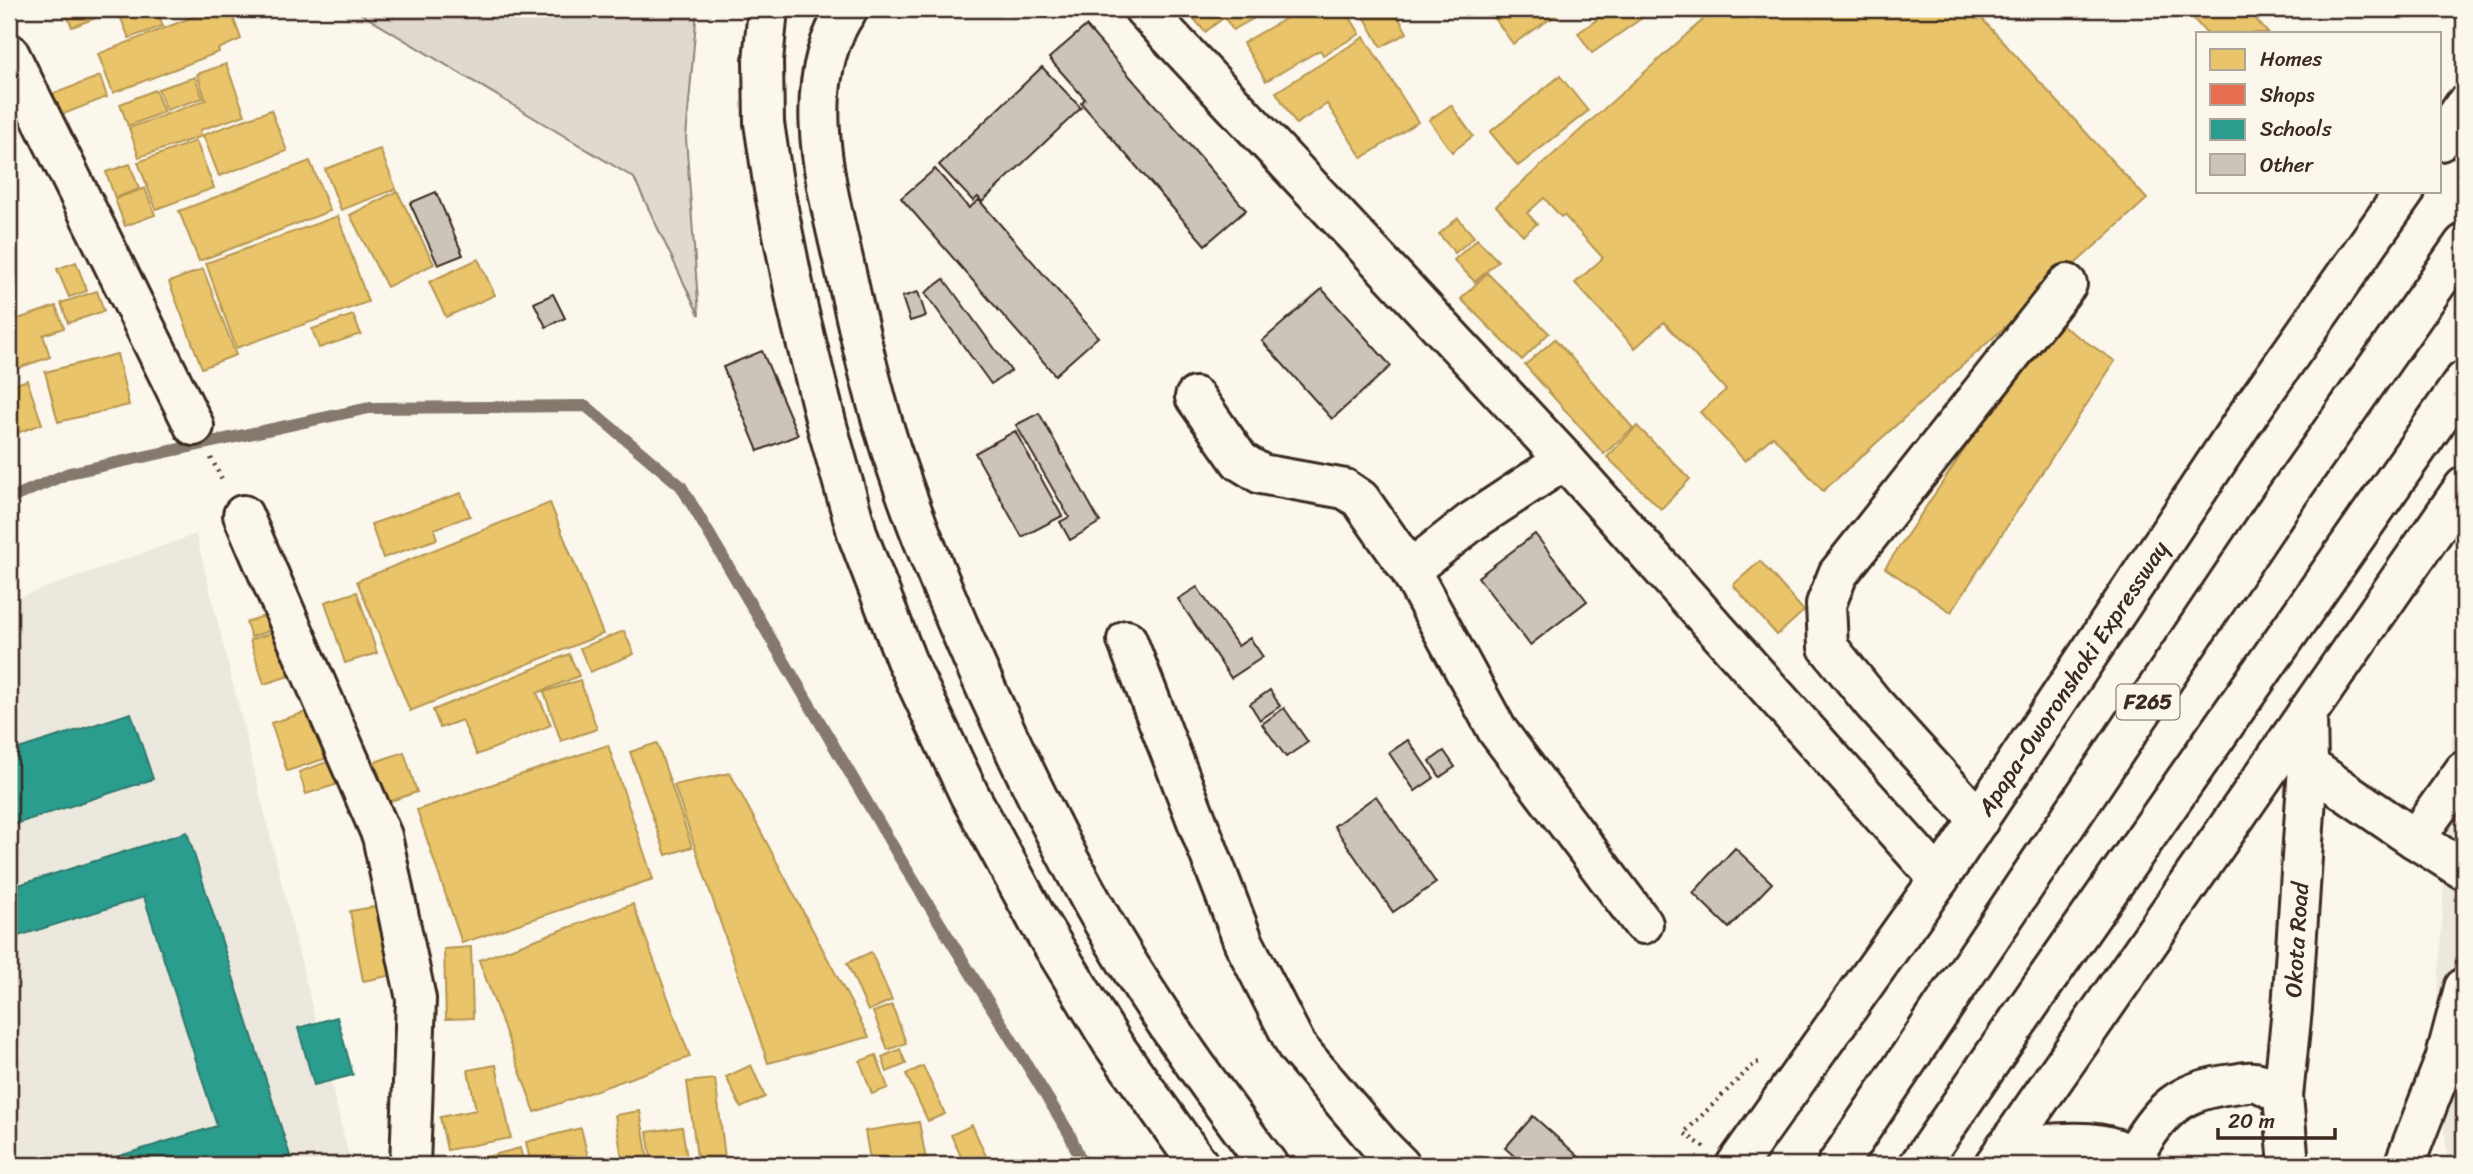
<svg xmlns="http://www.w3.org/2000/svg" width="2473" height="1174" font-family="Sriracha,sans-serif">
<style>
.built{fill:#ede8dd}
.green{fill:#dfd9ce;stroke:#8d8276;stroke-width:2}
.homes{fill:#e9c46a;stroke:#b59653;stroke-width:2}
.shops{fill:#e76f51;stroke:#b35a42;stroke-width:2}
.schools{fill:#2a9d8f;stroke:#2f7a6d;stroke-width:2}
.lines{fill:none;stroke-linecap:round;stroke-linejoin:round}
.stream{stroke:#85796d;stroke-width:12}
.building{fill:#ccc4b9;stroke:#3b2a1e;stroke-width:2}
.minor-casing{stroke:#3b2a1e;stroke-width:44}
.major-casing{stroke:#3b2a1e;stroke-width:44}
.highway-casing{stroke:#3b2a1e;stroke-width:44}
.path{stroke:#3b2a1e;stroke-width:4.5;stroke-dasharray:2 5;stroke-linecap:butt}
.minor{stroke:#fbf7ec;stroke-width:38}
.major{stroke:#fbf7ec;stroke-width:38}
.highway{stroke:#fbf7ec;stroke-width:38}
.labels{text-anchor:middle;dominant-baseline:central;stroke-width:7;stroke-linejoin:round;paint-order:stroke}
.shield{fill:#fbf7ec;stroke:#75685c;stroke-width:2}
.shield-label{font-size:21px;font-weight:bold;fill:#3b2a1e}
.street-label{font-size:23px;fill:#3b2a1e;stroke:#fbf7ec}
</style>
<rect width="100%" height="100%" fill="#fbf7ec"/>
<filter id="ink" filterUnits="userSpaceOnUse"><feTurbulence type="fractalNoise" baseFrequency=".0143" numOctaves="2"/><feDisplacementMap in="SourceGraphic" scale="14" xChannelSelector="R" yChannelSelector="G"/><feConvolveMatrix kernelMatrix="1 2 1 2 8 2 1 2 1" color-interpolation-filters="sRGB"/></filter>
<g filter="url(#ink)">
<g class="built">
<polygon points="196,534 351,1165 9,1165 9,601"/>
<polygon points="2464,718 2464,1165 2449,1165 2434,1060 2452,736"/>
</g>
<polygon class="green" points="353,9 697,9 686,138 699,315 634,178"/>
<g class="homes">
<polygon points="64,9 115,9 116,10 72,27"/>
<polygon points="117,9 156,9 163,26 129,38"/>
<polygon points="213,9 230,9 241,39 218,49 219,52 113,93 98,54"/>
<polygon points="1186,9 1215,9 1223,18 1205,32"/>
<polygon points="1219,9 1270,9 1233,30"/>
<polygon points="1302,9 1345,9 1360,34 1323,55 1320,50 1266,81 1243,43"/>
<polygon points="1360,9 1394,9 1407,33 1381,47"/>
<polygon points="1503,9 1565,9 1513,44 1493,16"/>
<polygon points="1612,9 1651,9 1652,11 1592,53 1578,33"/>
<polygon points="1715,9 1973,9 2147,199 1823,491 1773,436 1745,461 1700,412 1726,390 1664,322 1635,348 1575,283 1603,258 1564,215 1561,217 1544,198 1527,213 1537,224 1523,235 1496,206"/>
<polygon points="2185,9 2247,9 2268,33 2206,33"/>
<polygon points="1364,37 1418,122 1362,158 1327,104 1296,124 1276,92"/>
<polygon points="226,64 245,115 200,130 202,136 139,157 129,128 206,100 197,74"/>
<polygon points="100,76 107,97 61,115 53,94"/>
<polygon points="1560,76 1588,111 1518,166 1490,132"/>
<polygon points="195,77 203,98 166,110 158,89"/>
<polygon points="155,90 164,112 128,126 120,104"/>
<polygon points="1451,105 1473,136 1452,152 1429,120"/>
<polygon points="271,110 287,151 219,176 203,135"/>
<polygon points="196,141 214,188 156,209 138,162"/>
<polygon points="380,149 396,189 341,210 325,169"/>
<polygon points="310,161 330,211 199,261 179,211"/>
<polygon points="130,164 139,189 115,198 106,172"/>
<polygon points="145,188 155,215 125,226 115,199"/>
<polygon points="397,191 434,264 387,287 350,215"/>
<polygon points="338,216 368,302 236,348 206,263"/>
<polygon points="1458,218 1474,237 1455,253 1439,234"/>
<polygon points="1477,239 1498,261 1475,282 1454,260"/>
<polygon points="478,259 495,295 446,317 429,282"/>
<polygon points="76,262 87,291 69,297 57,269"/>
<polygon points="203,269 236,355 202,368 169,282"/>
<polygon points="1487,273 1549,333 1522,360 1461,299"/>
<polygon points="97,291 104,311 68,323 61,303"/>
<polygon points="56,306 64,328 43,335 50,357 9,371 9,322"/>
<polygon points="353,315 361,334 319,348 312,329"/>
<polygon points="2052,319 2115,361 1951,612 1885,568"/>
<polygon points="1555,339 1633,428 1604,454 1525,365"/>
<polygon points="117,354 129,405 58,422 45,372"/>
<polygon points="27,380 42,424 9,436 9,387"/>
<polygon points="1637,426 1690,479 1661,509 1607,457"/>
<polygon points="461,493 470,516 434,529 437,539 383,558 371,524"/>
<polygon points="550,503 603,634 410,711 357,581"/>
<polygon points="1760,561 1804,611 1777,635 1733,585"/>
<polygon points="357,592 377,653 345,663 325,602"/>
<polygon points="264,616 269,631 251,637 246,622"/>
<polygon points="624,631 634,654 590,672 580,648"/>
<polygon points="275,632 289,676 264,684 250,640"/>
<polygon points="569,654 579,676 537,693 551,725 477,755 462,720 440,728 433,710"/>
<polygon points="580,680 597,729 561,741 544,692"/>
<polygon points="316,709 333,756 287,771 271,723"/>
<polygon points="657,743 692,847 666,855 630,752"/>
<polygon points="608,745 653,879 462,943 417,810"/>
<polygon points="404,752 417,792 388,802 375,762"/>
<polygon points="330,761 338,784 306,794 299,772"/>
<polygon points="730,773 869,1037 768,1063 674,785"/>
<polygon points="633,904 690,1057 535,1112 479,960"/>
<polygon points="386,905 398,974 363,981 350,911"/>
<polygon points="471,947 473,1018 446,1019 444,949"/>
<polygon points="871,952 892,1000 868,1011 847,963"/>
<polygon points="892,1005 906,1043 888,1050 873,1012"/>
<polygon points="900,1049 906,1064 887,1072 882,1057"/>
<polygon points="876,1055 888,1088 872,1094 860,1061"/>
<polygon points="496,1065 511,1138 447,1150 440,1117 476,1110 468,1070"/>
<polygon points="751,1065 765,1097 741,1108 726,1077"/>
<polygon points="923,1066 945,1114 928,1121 906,1074"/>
<polygon points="715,1079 726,1165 698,1165 687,1082"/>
<polygon points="640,1111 649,1165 623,1165 615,1115"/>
<polygon points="919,1122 927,1165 871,1165 865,1131"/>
<polygon points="972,1125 987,1158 971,1165 965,1165 951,1135"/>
<polygon points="682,1127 688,1165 652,1165 647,1132"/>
<polygon points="581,1128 590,1165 531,1165 526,1142"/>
<polygon points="520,1148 524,1165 459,1165 459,1164"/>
</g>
<polygon class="shops" points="2464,780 2464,824 2441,809"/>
<g class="schools">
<polygon points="131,713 153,779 9,826 9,752"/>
<polygon points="187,832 293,1165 90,1165 217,1126 144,897 9,939 9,888"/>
<polygon points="337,1017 353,1075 314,1085 298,1028"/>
</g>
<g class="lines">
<polyline class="stream" points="9,499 69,473 369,408 586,406 681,486 901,860 1069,1133 1083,1165"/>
</g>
<g class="building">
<polygon points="1086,26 1246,210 1205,245 1081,103 1085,99 1049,58"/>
<polygon points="1042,67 1081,108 982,202 978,197 973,201 939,165"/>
<polygon points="935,169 969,208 979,200 1098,337 1055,375 901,198"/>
<polygon points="436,192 463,255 438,265 410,203"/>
<polygon points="944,279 1011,371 991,384 925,293"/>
<polygon points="1322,289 1391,366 1332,419 1262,341"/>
<polygon points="918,292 926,316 910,321 902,297"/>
<polygon points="553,294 565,318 546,327 534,303"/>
<polygon points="762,351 798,435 758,451 723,367"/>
<polygon points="1039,413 1100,522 1070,540 1060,522 1069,517 1016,425"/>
<polygon points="1015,431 1062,516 1022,537 975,453"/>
<polygon points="1535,534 1587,601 1530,645 1478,577"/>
<polygon points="1197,587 1238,646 1250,638 1263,657 1231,678 1178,599"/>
<polygon points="1270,690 1280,706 1260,720 1250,704"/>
<polygon points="1284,708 1308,742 1286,757 1262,724"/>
<polygon points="1408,740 1434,778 1415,791 1389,753"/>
<polygon points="1444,751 1455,767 1440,777 1430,761"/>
<polygon points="1376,796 1436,883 1393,912 1334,826"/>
<polygon points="1735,848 1772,883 1729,928 1693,893"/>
<polygon points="1533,1116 1588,1165 1524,1165 1505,1148"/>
</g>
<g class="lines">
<g class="minor-casing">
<g id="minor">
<polyline points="9,53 194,426"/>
<polyline points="1195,397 1240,461 1261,474 1345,489 1360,499 1410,570 1471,522 1565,460"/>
<polyline points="243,515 382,836 416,999 410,1165"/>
<polyline points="1410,570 1497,730 1643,924"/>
<polyline points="1127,640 1244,943 1297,1047 1382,1147 1400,1165"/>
<polyline points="2308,766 2415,839 2464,870"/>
<polyline points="1979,820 1873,703 1828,647 1826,604 1838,574 2067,284"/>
<polyline points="2415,839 2464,771"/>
<polyline points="2404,1165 2445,1060 2464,988"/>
</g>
</g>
<g class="major-casing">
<g id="major">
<polyline points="768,9 763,61 764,123 774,189 798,309 827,426 858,536 906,660 969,794 1038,921 1113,1044 1199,1165"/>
<path d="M 848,9 C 796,83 827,188 845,268 C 860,336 875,406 898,471 C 924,548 956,622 989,695 C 1027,778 1067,861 1113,939 C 1160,1018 1214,1092 1268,1165"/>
<polyline points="1144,9 1565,460 1939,879"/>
<polyline points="2440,141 2464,106"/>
<path d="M 2005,1148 C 2047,1145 2110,1131 2142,1165"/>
<path d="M 2133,1156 C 2160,1111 2178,1090 2233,1084 C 2241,1083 2252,1080 2260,1083 C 2268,1086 2276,1092 2283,1096"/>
<path id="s1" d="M 1736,1165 L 1939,879 L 2251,410 L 2405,191"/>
<polyline points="1994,1165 2464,487"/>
<path id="s2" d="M 2289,1165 L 2283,1096 L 2292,1009 L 2308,766 L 2307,713"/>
</g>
</g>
<g class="highway-casing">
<g id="highway">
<polyline points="1837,1165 2281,504 2464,244"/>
<polyline points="1919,1165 2049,976 2464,381"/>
</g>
</g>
<g class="path">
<polyline points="211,458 223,481"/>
<polyline points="1704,1147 1684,1133 1755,1063 1761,1062"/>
</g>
<use href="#minor" class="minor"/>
<use href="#major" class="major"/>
<use href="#highway" class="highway"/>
</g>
</g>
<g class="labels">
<rect class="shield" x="2116.5" y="684.5" width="63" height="35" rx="5"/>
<g class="shield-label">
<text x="2148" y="702">F265</text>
</g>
<g class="street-label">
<text stroke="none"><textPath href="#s1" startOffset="592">Apapa-Oworonshoki Expressway</textPath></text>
<text stroke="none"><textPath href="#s2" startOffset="226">Okota Road</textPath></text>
</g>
</g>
<rect width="2473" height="1174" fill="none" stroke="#fbf7ec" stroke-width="35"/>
<rect x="18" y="18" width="2438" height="1139" fill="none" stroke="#3b2a1e" stroke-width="2.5" filter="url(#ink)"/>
<rect x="2196" y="32" width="245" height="161" fill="#fbf7ec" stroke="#aea59a" stroke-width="2"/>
<rect x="2210" y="49" width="35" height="21" fill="#e9c46a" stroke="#aea59a" stroke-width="2"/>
<text x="2260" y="66" font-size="21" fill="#3b2a1e">Homes</text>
<rect x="2210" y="84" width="35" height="21" fill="#e76f51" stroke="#aea59a" stroke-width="2"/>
<text x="2260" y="102" font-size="21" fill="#3b2a1e">Shops</text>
<rect x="2210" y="119" width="35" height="21" fill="#2a9d8f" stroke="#aea59a" stroke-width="2"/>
<text x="2260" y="136" font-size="21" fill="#3b2a1e">Schools</text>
<rect x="2210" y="154" width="35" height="21" fill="#ccc4b9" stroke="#aea59a" stroke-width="2"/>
<text x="2260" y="172" font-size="21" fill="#3b2a1e">Other</text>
<path d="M2218 1128v10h117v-10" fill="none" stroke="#3b2a1e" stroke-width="3.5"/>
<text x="2228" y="1128" font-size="21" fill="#3b2a1e" stroke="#fbf7ec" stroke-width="5" paint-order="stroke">20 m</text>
</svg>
